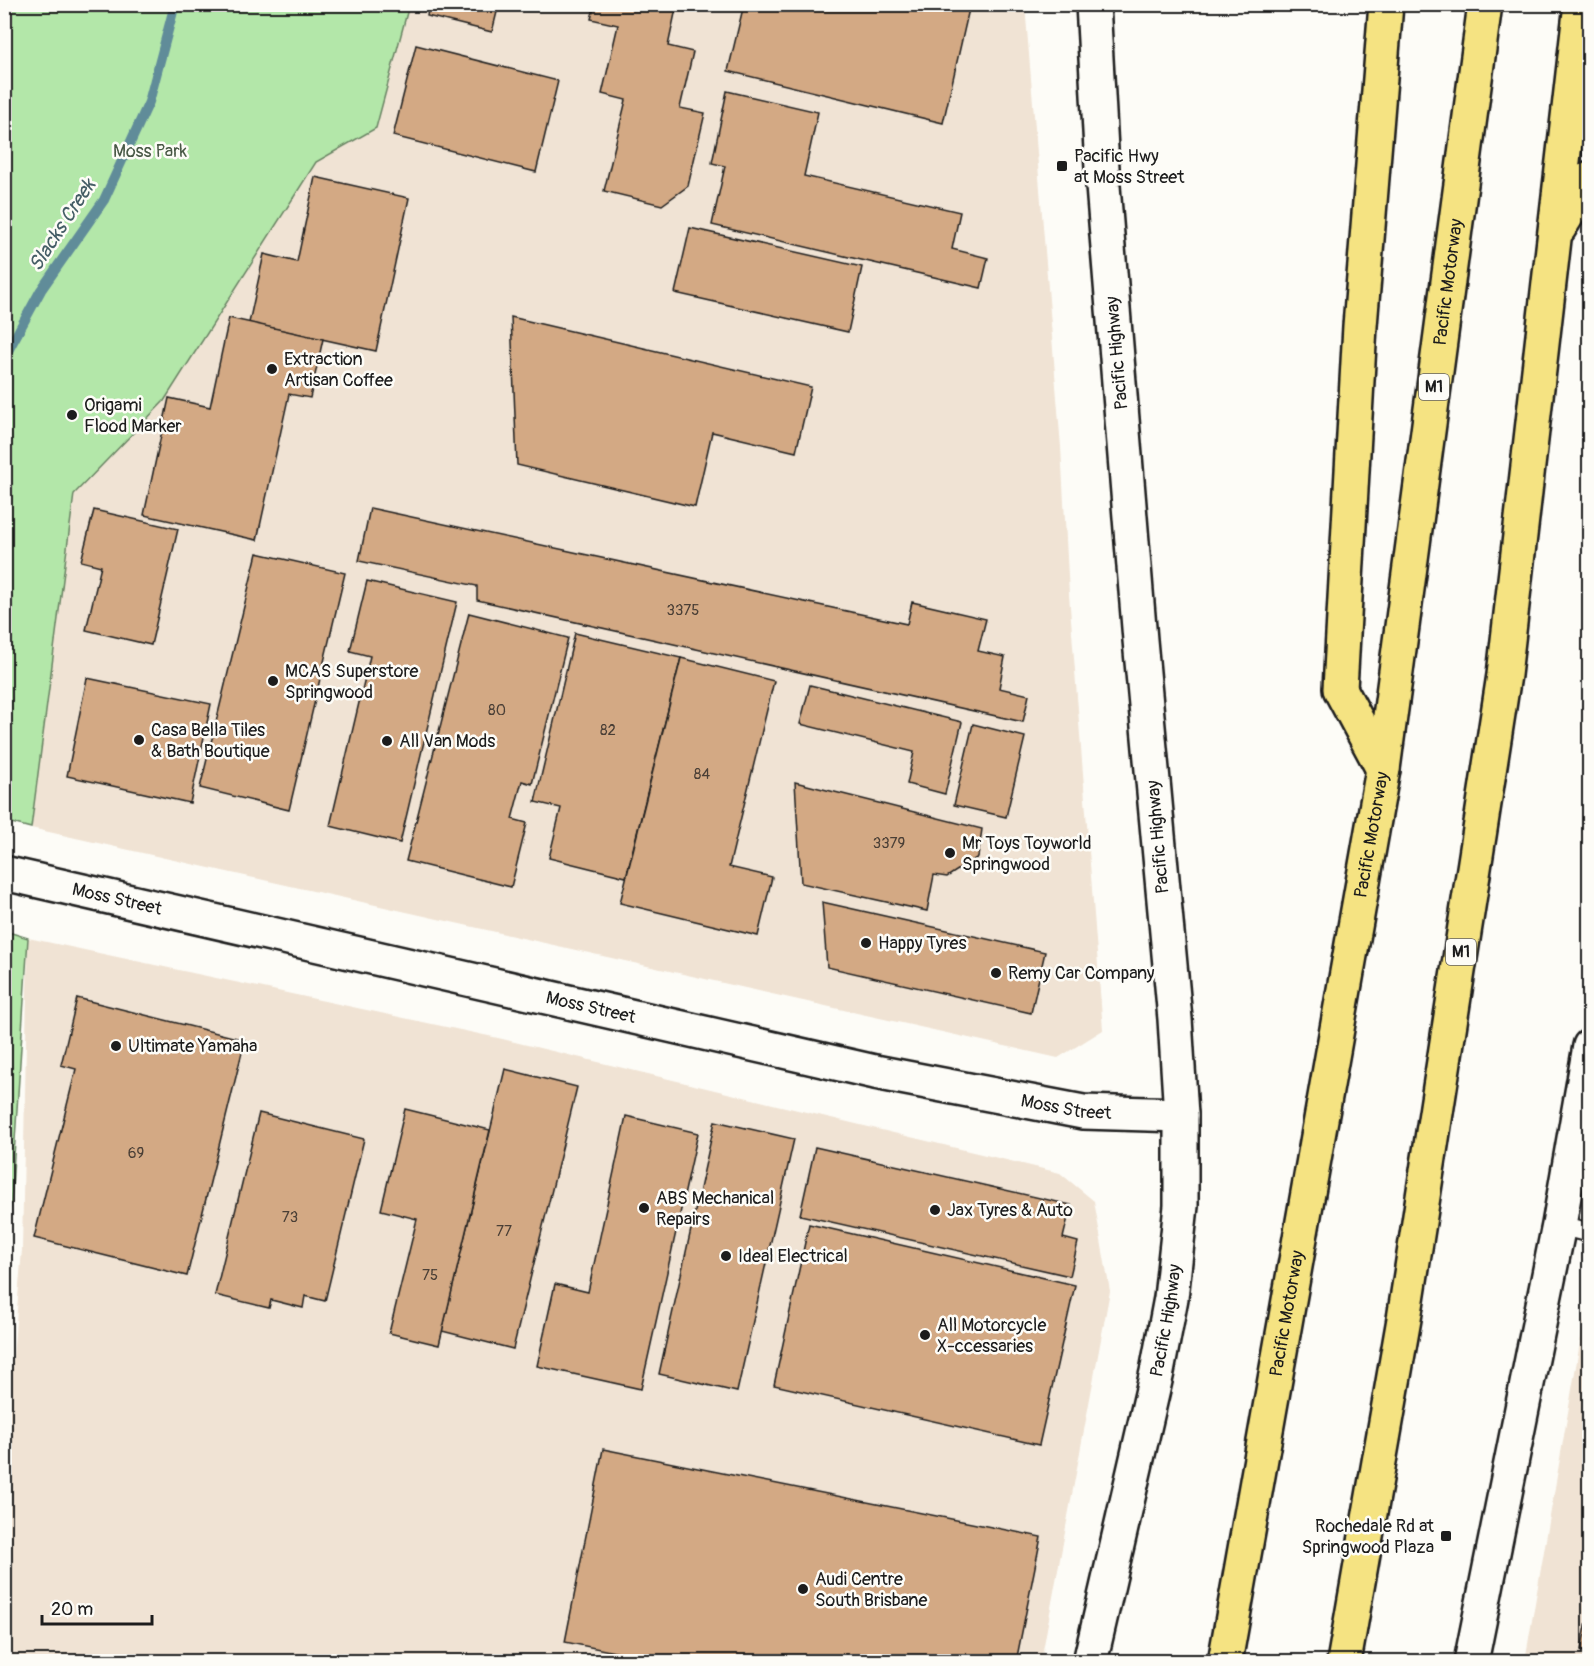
<svg xmlns="http://www.w3.org/2000/svg" width="1594" height="1666" font-family="Pangolin,sans-serif">
<style>
.built{fill:#f0e3d4}
.green{fill:#b3e7a9;stroke:#688262;stroke-width:1.5}
.lines{fill:none;stroke-linecap:round;stroke-linejoin:round}
.stream{stroke:#608c99;stroke-width:10}
.building{fill:#d3a984;stroke:#1c1c1c;stroke-width:1.5}
.lane-casing{stroke:#1c1c1c;stroke-width:22}
.secondary-casing{stroke:#1c1c1c;stroke-width:38}
.highway-casing{stroke:#1c1c1c;stroke-width:38}
.lane{stroke:#fdfcf7;stroke-width:18}
.secondary{stroke:#fdfcf7;stroke-width:33}
.highway{stroke:#f5e382;stroke-width:33}
.poi-dot{fill:#1c1c1c;stroke:#fdfcf7;stroke-width:2}
.labels{text-anchor:middle;dominant-baseline:central;stroke-width:5;stroke-linejoin:round;paint-order:stroke}
.number-label{font-size:15px;fill:#4a3f36}
.shield{fill:#fdfcf7;stroke:#605f5e;stroke-width:1.5}
.shield-label{font-size:16px;font-weight:bold;fill:#1c1c1c}
.park-label{font-size:18px;fill:#495946;stroke:#fdfcf7}
.poi-label{font-size:18px;fill:#1c1c1c;stroke:#fdfcf7;text-anchor:start}
.street-label{font-size:18px;fill:#1c1c1c;stroke:#fdfcf7}
.water-label{font-size:20px;font-style:italic;fill:#445d65;stroke:#fdfcf7}
</style>
<rect width="100%" height="100%" fill="#fdfcf7"/>
<filter id="ink" filterUnits="userSpaceOnUse"><feTurbulence type="fractalNoise" baseFrequency=".0167" numOctaves="2"/><feDisplacementMap in="SourceGraphic" scale="12" xChannelSelector="R" yChannelSelector="G"/><feConvolveMatrix kernelMatrix="1 2 1 2 8 2 1 2 1" color-interpolation-filters="sRGB"/></filter>
<g filter="url(#ink)">
<g class="built">
<polygon points="409,5 1025,5 1061,447 1069,594 1103,1030 1058,1058 31,828 74,494 164,401 316,162 376,128"/>
<polygon points="28,938 498,1038 1060,1173 1094,1201 1110,1291 1041,1661 5,1662 4,1465 22,1250"/>
<polygon points="1589,1291 1589,1661 1525,1661"/>
</g>
<g class="green">
<polygon points="4,5 409,5 376,128 316,162 164,401 74,494 31,828 4,821"/>
<polygon points="5,931 28,938 5,1296 4,931"/>
</g>
<g class="lines">
<polyline class="stream" points="4,358 41,290 104,200 149,102 175,4"/>
</g>
<g class="building">
<polygon points="429,4 499,4 492,32 427,16"/>
<polygon points="595,4 677,4 668,46 693,52 680,108 705,113 688,186 662,205 604,191 626,100 602,94 618,25 591,19"/>
<polygon points="744,4 952,4 969,9 943,123 728,71"/>
<polygon points="416,45 558,81 536,172 393,136"/>
<polygon points="727,91 818,112 804,176 960,212 952,249 988,258 981,288 712,225 725,166 712,163"/>
<polygon points="315,177 409,198 376,351 249,323 264,254 297,262"/>
<polygon points="690,228 862,267 848,332 675,293"/>
<polygon points="511,317 811,387 796,452 712,432 695,507 517,465"/>
<polygon points="229,318 323,339 310,398 289,394 257,540 144,515 169,398 210,407"/>
<polygon points="370,508 907,624 912,602 986,619 978,651 1005,657 999,688 1029,695 1023,722 477,600 477,586 359,561"/>
<polygon points="94,510 178,529 151,645 86,630 101,566 81,561"/>
<polygon points="257,553 345,573 289,810 200,788"/>
<polygon points="367,581 457,602 400,843 330,826 370,656 350,651"/>
<polygon points="469,613 568,638 532,784 522,781 512,819 527,823 511,887 406,861"/>
<polygon points="575,633 681,658 626,877 549,858 561,808 535,802"/>
<polygon points="681,658 774,681 729,867 772,877 758,936 620,903"/>
<polygon points="87,678 211,704 190,803 67,776"/>
<polygon points="810,685 962,722 945,794 907,784 914,752 800,724"/>
<polygon points="973,724 1025,737 1006,817 954,805"/>
<polygon points="795,782 982,829 978,857 947,877 934,875 927,911 801,883"/>
<polygon points="822,902 1045,952 1031,1013 827,967"/>
<polygon points="77,998 245,1040 187,1276 34,1238 76,1069 61,1065"/>
<polygon points="505,1069 577,1087 513,1349 442,1331"/>
<polygon points="405,1109 490,1130 439,1345 389,1333 417,1219 381,1210"/>
<polygon points="259,1113 364,1139 325,1301 305,1296 303,1308 271,1300 269,1308 215,1295"/>
<polygon points="626,1116 698,1133 641,1389 537,1366 555,1284 588,1292"/>
<polygon points="715,1121 794,1139 737,1392 659,1374"/>
<polygon points="815,1147 1071,1205 1063,1238 1078,1242 1070,1276 800,1215"/>
<polygon points="809,1224 1075,1285 1039,1445 774,1385"/>
<polygon points="603,1449 1041,1537 1016,1662 664,1662 565,1642"/>
<polygon points="1590,1607 1590,1652 1581,1650"/>
</g>
<g class="lines">
<g class="lane-casing">
<polyline id="lane" points="1559,1225 1590,1233"/>
</g>
<g class="secondary-casing">
<g id="secondary">
<path id="s1" d="M 4,873 L 875,1072 L 1083,1112 L 1181,1115"/>
<path id="s2" d="M 1090,1662 L 1157,1372 L 1171,1298 L 1181,1206 L 1181,1115 L 1175,1019 L 1140,640 L 1103,186 L 1093,4"/>
<polyline points="1471,1662 1559,1225 1590,1046"/>
</g>
</g>
<g class="highway-casing">
<g id="highway">
<polyline points="1559,228 1590,178"/>
<polyline points="1383,769 1340,689 1360,326 1386,4"/>
<path id="s3" d="M 1225,1662 L 1383,769 L 1485,4"/>
<polyline points="1344,1662 1404,1319 1504,675 1581,4"/>
</g>
</g>
<use href="#lane" class="lane"/>
<use href="#secondary" class="secondary"/>
<use href="#highway" class="highway"/>
</g>
</g>
<g class="poi-dot">
<rect x="1056" y="160" width="12" height="12" rx="3"/>
<circle cx="272" cy="369" r="6"/>
<circle cx="72" cy="415" r="6"/>
<circle cx="273" cy="681" r="6"/>
<circle cx="139" cy="740" r="6"/>
<circle cx="387" cy="741" r="6"/>
<circle cx="950" cy="853" r="6"/>
<circle cx="866" cy="943" r="6"/>
<circle cx="996" cy="973" r="6"/>
<circle cx="116" cy="1046" r="6"/>
<circle cx="644" cy="1208" r="6"/>
<circle cx="935" cy="1210" r="6"/>
<circle cx="726" cy="1256" r="6"/>
<circle cx="925" cy="1335" r="6"/>
<rect x="1440" y="1530" width="12" height="12" rx="3"/>
<circle cx="803" cy="1589" r="6"/>
</g>
<g class="labels">
<g class="number-label">
<text x="683" y="610">3375</text>
<text x="497" y="710">80</text>
<text x="608" y="730">82</text>
<text x="702" y="774">84</text>
<text x="889" y="843">3379</text>
<text x="136" y="1153">69</text>
<text x="290" y="1217">73</text>
<text x="504" y="1231">77</text>
<text x="430" y="1275">75</text>
</g>
<g class="shield">
<rect x="1419" y="374" width="30" height="26" rx="4.5"/>
<rect x="1446" y="939" width="30" height="26" rx="4.5"/>
</g>
<g class="shield-label">
<text x="1434" y="387">M1</text>
<text x="1461" y="952">M1</text>
</g>
<g class="park-label">
<text x="150" y="151">Moss Park</text>
</g>
<g class="poi-label">
<text x="1074" y="156">Pacific Hwy<tspan x="1074" dy="21">at Moss Street</tspan></text>
<text x="284" y="359">Extraction<tspan x="284" dy="21">Artisan Coffee</tspan></text>
<text x="84" y="405">Origami<tspan x="84" dy="21">Flood Marker</tspan></text>
<text x="285" y="671">MCAS Superstore<tspan x="285" dy="21">Springwood</tspan></text>
<text x="151" y="730">Casa Bella Tiles<tspan x="151" dy="21">&amp; Bath Boutique</tspan></text>
<text x="399" y="741">All Van Mods</text>
<text x="962" y="843">Mr Toys Toyworld<tspan x="962" dy="21">Springwood</tspan></text>
<text x="878" y="943">Happy Tyres</text>
<text x="1008" y="973">Remy Car Company</text>
<text x="128" y="1046">Ultimate Yamaha</text>
<text x="656" y="1198">ABS Mechanical<tspan x="656" dy="21">Repairs</tspan></text>
<text x="947" y="1210">Jax Tyres &amp; Auto</text>
<text x="738" y="1256">Ideal Electrical</text>
<text x="937" y="1325">All Motorcycle<tspan x="937" dy="21">X-ccessaries</tspan></text>
<text x="1434" y="1526" text-anchor="end">Rochedale Rd at<tspan x="1434" dy="21">Springwood Plaza</tspan></text>
<text x="815" y="1579">Audi Centre<tspan x="815" dy="21">South Brisbane</tspan></text>
</g>
<g class="street-label">
<text stroke="none"><textPath href="#s3" startOffset="1398">Pacific Motorway</textPath></text>
<text transform="translate(1117 353) rotate(-95)">Pacific Highway</text>
<text stroke="none"><textPath href="#s3" startOffset="840">Pacific Motorway</textPath></text>
<text transform="translate(1158 837) rotate(-95)">Pacific Highway</text>
<text stroke="none"><textPath href="#s1" startOffset="116">Moss Street</textPath></text>
<text stroke="none"><textPath href="#s1" startOffset="602">Moss Street</textPath></text>
<text stroke="none"><textPath href="#s1" startOffset="1088">Moss Street</textPath></text>
<text stroke="none"><textPath href="#s3" startOffset="354">Pacific Motorway</textPath></text>
<text stroke="none"><textPath href="#s2" startOffset="350">Pacific Highway</textPath></text>
</g>
<g class="water-label">
<text transform="translate(62 225) rotate(-57)">Slacks Creek</text>
</g>
</g>
<rect width="1594" height="1666" fill="none" stroke="#fdfcf7" stroke-width="24"/>
<rect x="12" y="12" width="1570" height="1642" fill="none" stroke="#1c1c1c" stroke-width="2" filter="url(#ink)"/>
<path d="M42 1615v9h110v-9" fill="none" stroke="#1c1c1c" stroke-width="3"/>
<text x="51" y="1615" font-size="18" fill="#1c1c1c" stroke="#fdfcf7" stroke-width="4.5" paint-order="stroke">20 m</text>
</svg>
